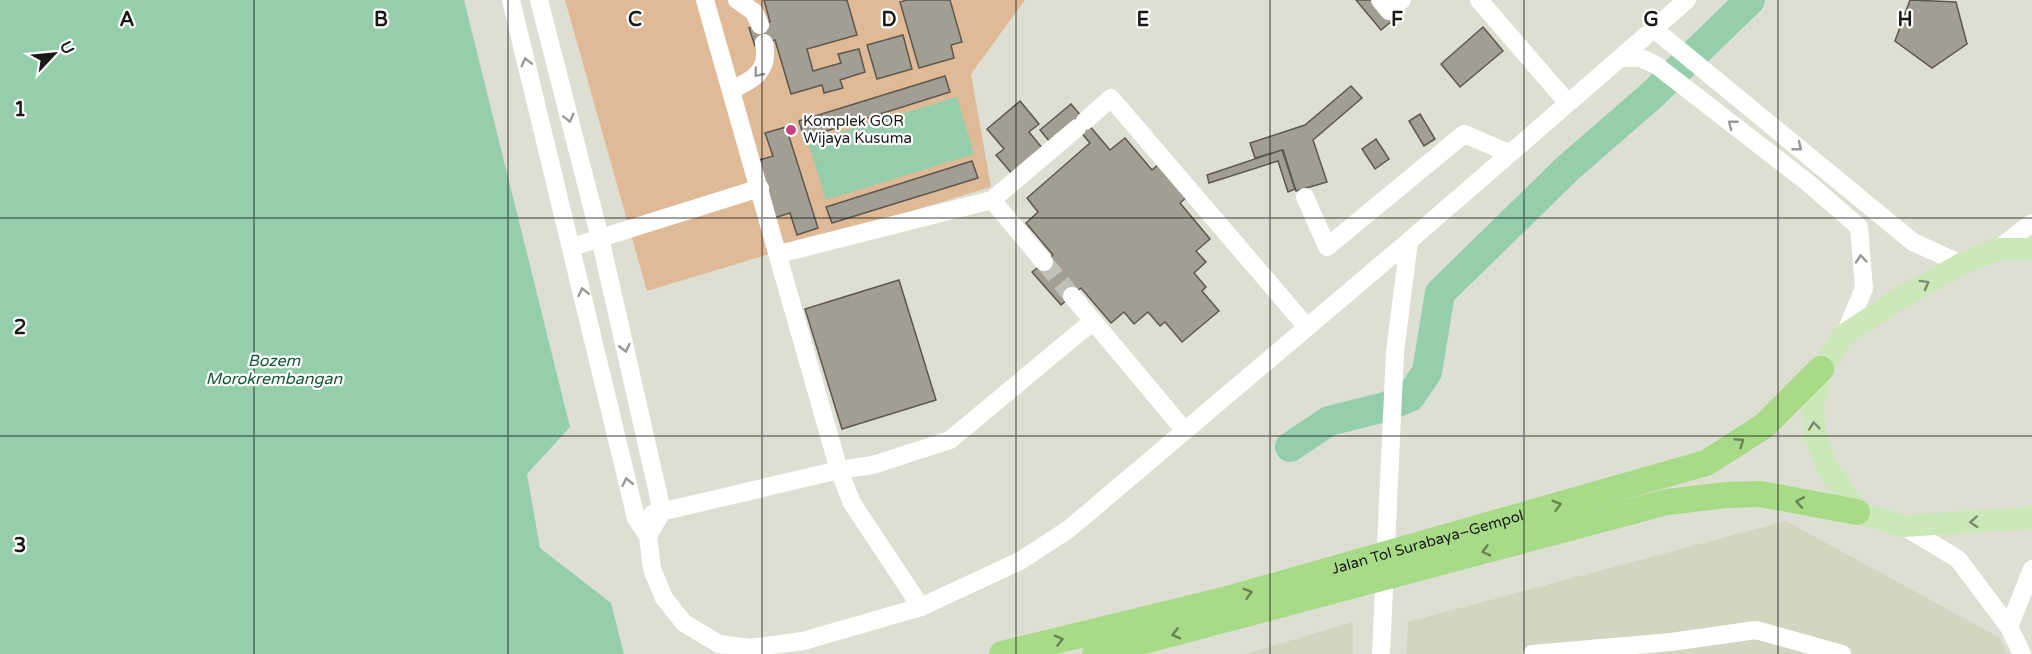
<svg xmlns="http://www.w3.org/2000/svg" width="2032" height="654" font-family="'Varela Round',sans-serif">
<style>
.built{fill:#d3d5c1}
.green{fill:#e0ba97}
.water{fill:#94ceab}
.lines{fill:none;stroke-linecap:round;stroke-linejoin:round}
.river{stroke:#94ceab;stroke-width:30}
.building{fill:#a39e93;stroke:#5c584e;stroke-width:1.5}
.minor-tunnel{stroke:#c0c1b6;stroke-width:18;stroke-dasharray:18 9;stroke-linecap:butt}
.minor{stroke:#fff;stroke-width:18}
.major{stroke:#cbe9b8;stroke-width:22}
.highway{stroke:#a8db88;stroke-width:26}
.oneway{stroke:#989896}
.oneway2{stroke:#7b8b6f}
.oneway3{stroke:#688454}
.grid{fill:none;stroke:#191915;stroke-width:1.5;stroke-opacity:0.55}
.poi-dot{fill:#c84181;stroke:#fff;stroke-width:2}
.labels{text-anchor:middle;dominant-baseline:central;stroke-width:4.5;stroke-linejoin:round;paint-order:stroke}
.poi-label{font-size:15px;fill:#191915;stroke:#fff;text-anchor:start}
.street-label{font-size:15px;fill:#191915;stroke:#fff}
.water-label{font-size:16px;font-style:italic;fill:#135837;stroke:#fff}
.grid-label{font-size:20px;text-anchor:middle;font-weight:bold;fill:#191915;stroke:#fff;stroke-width:4.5;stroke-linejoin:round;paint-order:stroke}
</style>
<rect width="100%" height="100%" fill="#dedfd3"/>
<g class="built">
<polygon points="1786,521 2000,638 2008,654 1406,654 1408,622"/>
<polygon points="1353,622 1353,654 1246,654"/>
</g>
<polygon class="green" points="565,0 1025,0 971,74 991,187 647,291"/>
<g class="water">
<polygon points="0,0 464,0 570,427 527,474 540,548 611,603 624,654 0,654"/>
<polygon points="957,97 974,154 826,200 808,142"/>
</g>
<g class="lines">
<polyline class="river" points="1290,447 1329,421 1385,407 1410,397 1427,372 1440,293 1568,168 1652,95 1750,0"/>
</g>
<g class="building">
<polygon points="764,0 847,0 857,35 807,49 813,71 841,63 838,54 859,49 865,72 840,80 843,88 824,93 822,85 791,94 775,40 755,46 749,28 770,22"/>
<polygon points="907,0 950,0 962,42 951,45 954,58 919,68 900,2"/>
<polygon points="1356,0 1374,0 1392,21 1381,30"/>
<polygon points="1910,0 1956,2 1967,44 1932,68 1895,41"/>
<polygon points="1483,27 1503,51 1460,87 1441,64"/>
<polygon points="903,35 912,69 877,79 867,45"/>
<polygon points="945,76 950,92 804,138 799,121"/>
<polygon points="1351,86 1362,98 1313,140 1327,182 1296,191 1283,150 1255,158 1250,143 1305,125"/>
<polygon points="1020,101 1039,124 1029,132 1043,149 1013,175 996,155 1004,149 987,129"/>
<polygon points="1071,104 1110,150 1125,138 1152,170 1160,163 1188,196 1180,203 1210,239 1196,251 1206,262 1194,273 1206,287 1202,291 1219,311 1182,342 1165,322 1160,326 1148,312 1134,324 1124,312 1111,323 1081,288 1061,305 1032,272 1053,255 1026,223 1038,212 1027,198 1090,143 1072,122 1050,142 1040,130"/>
<polygon points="1420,114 1435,139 1424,146 1409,121"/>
<polygon points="786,127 818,228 797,235 790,213 774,218 756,161 773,156 765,133"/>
<polygon points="1376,139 1389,159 1375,169 1362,149"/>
<polygon points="1282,150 1295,189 1288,192 1278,161 1209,183 1207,175"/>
<polygon points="972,161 978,178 832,223 826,207"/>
<polygon points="899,280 936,400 842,429 805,309"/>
</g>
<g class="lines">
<polyline class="minor-tunnel" points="1044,262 1072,296"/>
<g class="minor">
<polyline points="511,0 636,518 648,536 652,569 664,598 684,623 719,644 750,648 803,641 921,607 1020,561 1069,529 1409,241 1687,0"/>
<polyline points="539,0 600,238 662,511 648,536"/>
<polyline points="705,0 839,470 852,503 921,607"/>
<polyline points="737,0 754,12 760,25"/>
<polyline points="1380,0 1389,11 1402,0"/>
<polyline points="1479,0 1567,102"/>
<polyline points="1654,29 1913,242 1961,264"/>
<polyline points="1621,58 1641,58 1656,65 1807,182 1859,227 1864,288 1845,334"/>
<path d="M 731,90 C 754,80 770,70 764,43"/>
<polyline points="1085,121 1111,98 1306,326"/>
<polyline points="1305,197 1327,247 1464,134 1509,153"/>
<polyline points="992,200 1077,128"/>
<polyline points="572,247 760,188"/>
<polyline points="1998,249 2032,223"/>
<polyline points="779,254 992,200 1044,262"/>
<polyline points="1072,296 1185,431"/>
<polyline points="652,514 839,470 873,465 950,440 1093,321"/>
<polyline points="1903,526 1958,559 2009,627 2022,654"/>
<polyline points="2009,627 2032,569"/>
<polyline points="1381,654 1395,352 1409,241"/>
<polyline points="1532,654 1671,642 1756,630 1842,654"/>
</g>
<polyline class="major" points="2032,249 1998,249 1961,264 1904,296 1845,334 1821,369 1813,406 1816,438 1827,467 1857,512 1903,526 2032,518"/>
<g class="highway">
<path id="s1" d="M 1002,654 L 1224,600 L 1706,463 L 1764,426 L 1821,369"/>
<polyline points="1095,654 1667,502 1727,495 1760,494 1857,512"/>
</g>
</g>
<defs><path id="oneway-chevron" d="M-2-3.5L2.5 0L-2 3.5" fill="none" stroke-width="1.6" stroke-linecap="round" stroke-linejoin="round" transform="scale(1.5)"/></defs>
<g class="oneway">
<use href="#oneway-chevron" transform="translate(526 62) rotate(-104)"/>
<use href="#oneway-chevron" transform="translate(758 73) rotate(129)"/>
<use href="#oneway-chevron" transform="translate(569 118) rotate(76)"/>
<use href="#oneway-chevron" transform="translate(1732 124) rotate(-142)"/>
<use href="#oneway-chevron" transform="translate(1798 147) rotate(39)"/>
<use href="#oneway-chevron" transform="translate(1861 259) rotate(-95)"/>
<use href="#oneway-chevron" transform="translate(583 292) rotate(-103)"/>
<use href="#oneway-chevron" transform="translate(625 348) rotate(77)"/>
<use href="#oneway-chevron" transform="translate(627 482) rotate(-103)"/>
</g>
<g class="oneway2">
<use href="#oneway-chevron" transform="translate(1925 284) rotate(-29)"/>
<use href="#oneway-chevron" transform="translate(1814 426) rotate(-96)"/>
<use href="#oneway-chevron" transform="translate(1974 522) rotate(177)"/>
</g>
<g class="oneway3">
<use href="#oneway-chevron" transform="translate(1740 442) rotate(-34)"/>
<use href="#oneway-chevron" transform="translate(1800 502) rotate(-169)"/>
<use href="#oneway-chevron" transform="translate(1557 505) rotate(-16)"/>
<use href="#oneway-chevron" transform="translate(1486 551) rotate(165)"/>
<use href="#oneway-chevron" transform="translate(1248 593) rotate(-16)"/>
<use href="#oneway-chevron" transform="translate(1176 634) rotate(166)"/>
<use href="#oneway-chevron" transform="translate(1059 640) rotate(-14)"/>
</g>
<path class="grid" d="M 254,0 L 254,654M 508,0 L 508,654M 762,0 L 762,654M 1016,0 L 1016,654M 1270,0 L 1270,654M 1524,0 L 1524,654M 1778,0 L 1778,654M 0,218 L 2032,218M 0,436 L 2032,436"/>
<circle class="poi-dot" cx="791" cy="130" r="6"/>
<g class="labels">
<g class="poi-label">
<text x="803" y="121">Komplek GOR<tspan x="803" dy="17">Wijaya Kusuma</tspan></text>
</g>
<g class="street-label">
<text stroke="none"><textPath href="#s1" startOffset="440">Jalan Tol Surabaya–Gempol</textPath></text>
</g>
<g class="water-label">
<text x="274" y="361">Bozem<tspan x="274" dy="18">Morokrembangan</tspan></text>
</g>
</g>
<g class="grid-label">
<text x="127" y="26">A</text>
<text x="381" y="26">B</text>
<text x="635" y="26">C</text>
<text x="889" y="26">D</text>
<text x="1143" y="26">E</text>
<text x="1397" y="26">F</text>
<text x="1651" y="26">G</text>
<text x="1905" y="26">H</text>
<text x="20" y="116">1</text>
<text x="20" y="334">2</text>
<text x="20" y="552">3</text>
</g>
<g transform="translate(54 54) rotate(64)" stroke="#ffffff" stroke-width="4.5" paint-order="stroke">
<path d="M0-4.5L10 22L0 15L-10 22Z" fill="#191915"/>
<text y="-9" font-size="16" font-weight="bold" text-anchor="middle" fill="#191915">U</text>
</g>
</svg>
